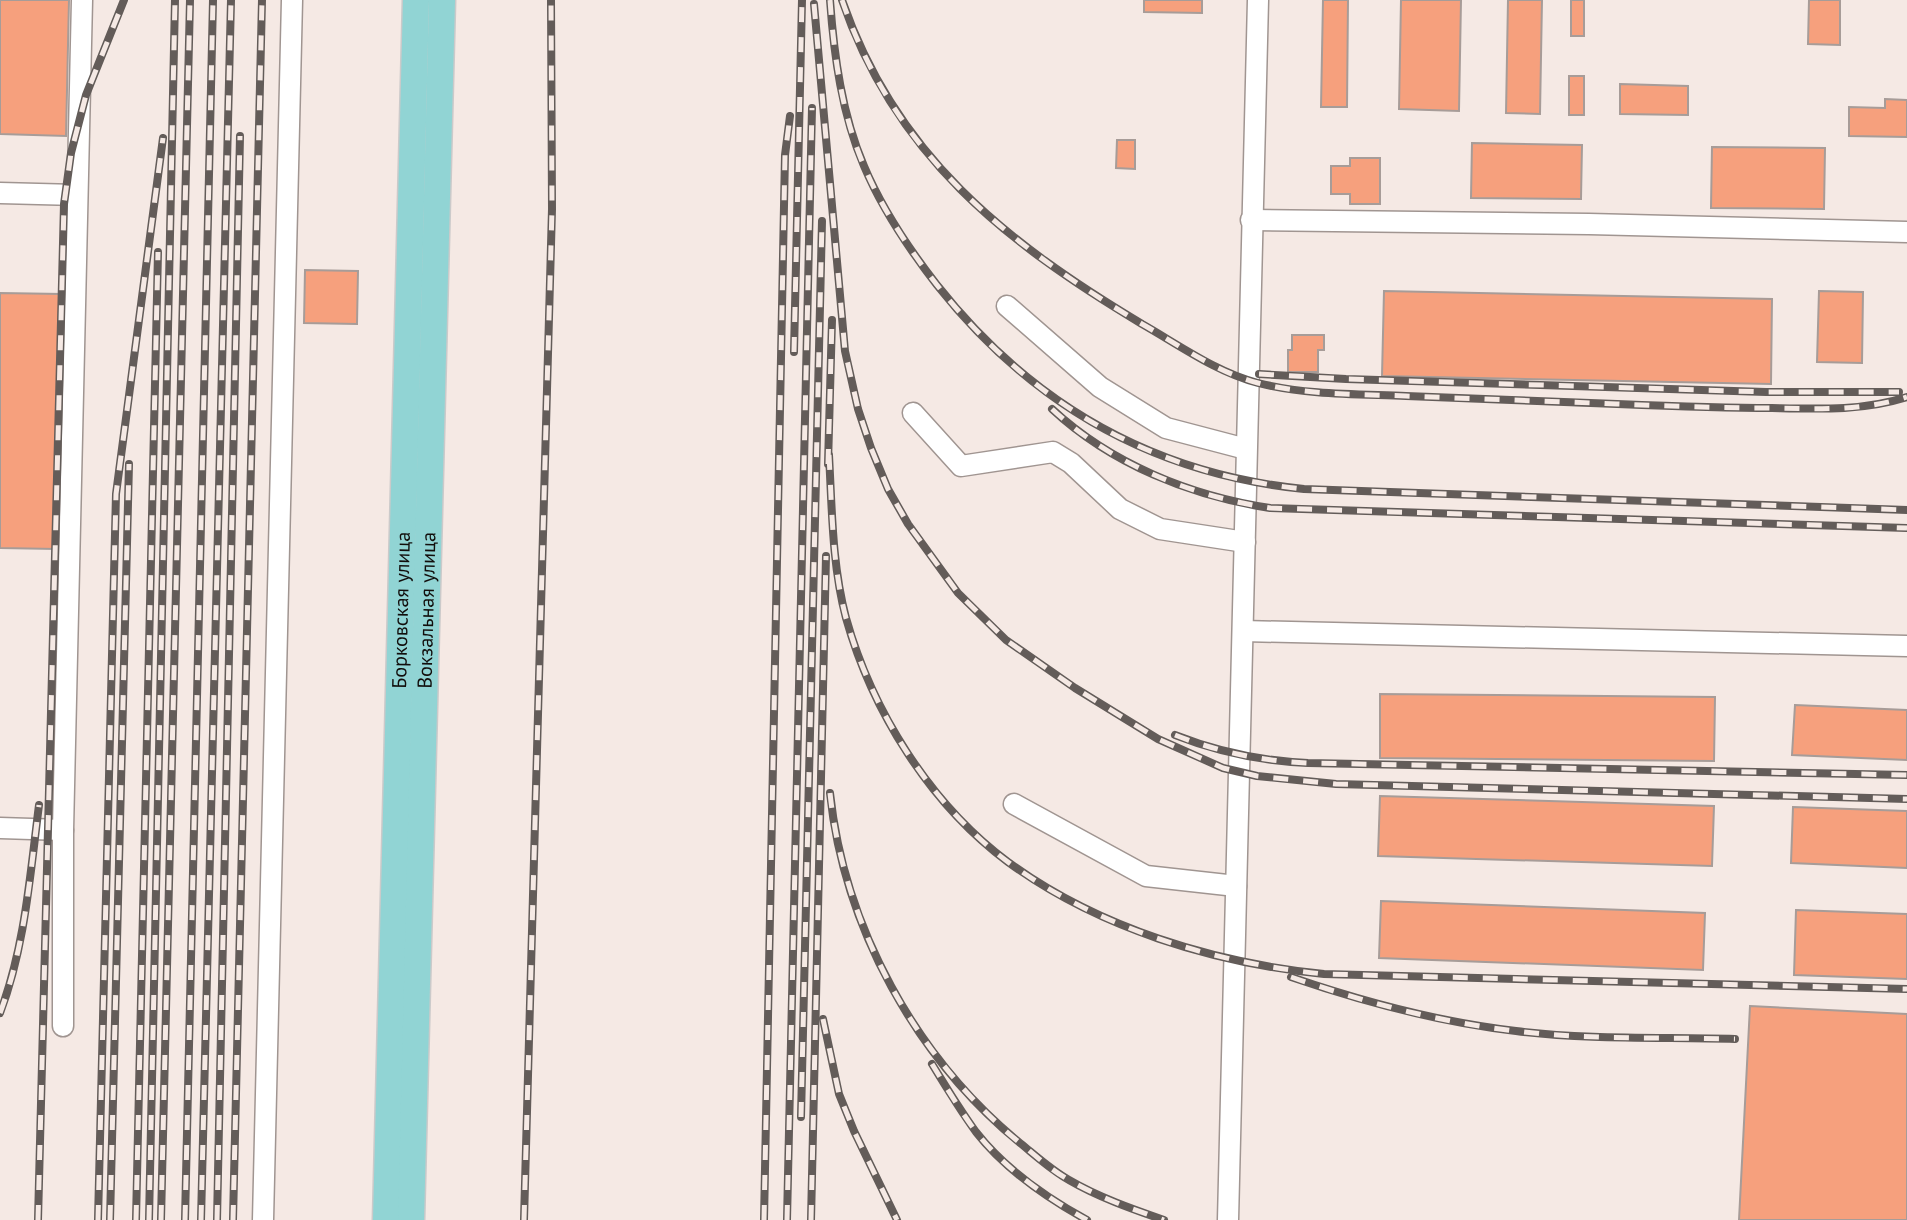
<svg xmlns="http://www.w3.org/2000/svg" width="1907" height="1220" font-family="'PT Sans',sans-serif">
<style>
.building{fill:#f6a07d;stroke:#a79c98;stroke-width:2}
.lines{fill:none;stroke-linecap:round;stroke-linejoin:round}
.minor-casing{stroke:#a09591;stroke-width:23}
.major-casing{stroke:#cbcaca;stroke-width:29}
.minor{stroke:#fff;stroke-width:20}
.major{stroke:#91d4d4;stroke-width:26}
.rail-casing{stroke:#635c59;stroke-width:8}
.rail{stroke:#f5e9e4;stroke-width:5;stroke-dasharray:15;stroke-linecap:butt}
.labels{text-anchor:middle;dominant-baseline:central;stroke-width:6;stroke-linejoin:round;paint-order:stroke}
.street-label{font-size:20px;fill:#120e0c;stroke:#f5e9e4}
</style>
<rect width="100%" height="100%" fill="#f5e9e4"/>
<g class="building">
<polygon points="0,0 69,0 66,136 0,134"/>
<polygon points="1144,0 1202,0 1202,13 1144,12"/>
<polygon points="1323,0 1348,0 1347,107 1321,107"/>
<polygon points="1401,0 1461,0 1459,111 1399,109"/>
<polygon points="1508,0 1542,0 1540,114 1506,113"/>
<rect x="1571" y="0" width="13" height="36"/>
<polygon points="1809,0 1840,0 1840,45 1808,44"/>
<rect x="1569" y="76" width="15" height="39"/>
<polygon points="1620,84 1688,86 1688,115 1620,114"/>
<polygon points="1885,99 1907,100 1907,137 1849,136 1849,107 1885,108"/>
<polygon points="1117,140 1135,140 1135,169 1116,168"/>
<polygon points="1472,143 1582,145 1581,199 1471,198"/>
<polygon points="1712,147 1825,148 1824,209 1711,208"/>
<polygon points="1350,158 1380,158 1380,204 1350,204 1350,194 1331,194 1331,166 1350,166"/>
<polygon points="305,270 358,271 357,324 304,323"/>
<polygon points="1384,291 1772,299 1771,384 1382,376"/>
<polygon points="1819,291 1863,292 1862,363 1817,362"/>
<polygon points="0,293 62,294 56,549 0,548"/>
<polygon points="1292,335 1324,335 1324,350 1318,350 1318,372 1288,372 1288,350 1292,350"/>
<polygon points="1380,694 1715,697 1714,761 1380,758"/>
<polygon points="1795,705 1907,710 1907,760 1792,755"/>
<polygon points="1380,796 1714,806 1712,866 1378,856"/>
<polygon points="1793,807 1907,811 1907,868 1791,863"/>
<polygon points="1381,901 1705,913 1703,970 1379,958"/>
<polygon points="1796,910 1907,914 1907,979 1794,975"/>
<polygon points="1750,1006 1907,1014 1907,1220 1739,1220"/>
</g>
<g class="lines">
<g class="minor-casing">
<g id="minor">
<polyline points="0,193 77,195"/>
<polyline points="1251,220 1589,224 1907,232"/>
<polyline points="1007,306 1100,387 1166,428 1246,449"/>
<polyline points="913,413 961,466 1053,452 1071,463 1120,509 1160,529 1245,542"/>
<polyline points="1243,631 1907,646"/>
<polyline points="1014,804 1146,876 1236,886"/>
<polyline points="0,828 63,830"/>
<polyline points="63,1026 63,830 82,0"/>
<polyline points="263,1220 292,0"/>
<polyline points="1228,1220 1258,0"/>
</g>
</g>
<g class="major-casing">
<g id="major">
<path id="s1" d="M 386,1220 L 416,0"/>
<path id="s2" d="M 411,1220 L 442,0"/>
</g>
</g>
<use href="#minor" class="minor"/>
<use href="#major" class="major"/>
<g class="rail-casing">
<g id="rail">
<path d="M 830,0 C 834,56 842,115 864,166 C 882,209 909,249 937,285 C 1031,404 1152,474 1304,489 L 1907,510"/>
<path d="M 842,0 C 895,155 1005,242 1142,324 C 1179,345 1216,372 1258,383 C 1306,395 1356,394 1406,396 C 1476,399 1547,401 1617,404 C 1668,406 1720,408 1772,408 C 1818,409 1863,411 1907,397"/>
<polyline points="814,4 845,351 858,409 871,448 888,489 908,524 958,593 1006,640 1075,688 1158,739 1223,768 1257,776 1336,784 1907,799"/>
<polyline points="794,352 802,0"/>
<polyline points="1259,374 1346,379 1766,392 1899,392"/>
<path d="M 1052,409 C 1111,464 1191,496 1270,508 L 1907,528"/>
<path d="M 829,455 C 832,509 832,565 846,618 C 872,711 930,804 1008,862 C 1098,928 1214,963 1324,974 L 1907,989"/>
<polyline points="828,464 832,320"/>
<path d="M 1175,735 C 1218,752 1262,761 1308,763 L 1907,775"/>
<path d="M 830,793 C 844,927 916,1058 1020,1143 C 1036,1156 1051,1170 1069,1180 C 1098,1197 1132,1209 1164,1220"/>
<path d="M 1291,977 C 1364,1002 1438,1022 1516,1031 C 1588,1040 1662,1037 1735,1039"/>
<path d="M 0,1013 C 25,947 30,875 39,805"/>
<polyline points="823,1019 839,1094 854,1131 897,1220"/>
<path d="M 932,1064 C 946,1087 960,1110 976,1132 C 1004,1168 1047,1198 1087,1220"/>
<polyline points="801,1117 822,221"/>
<polyline points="38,1220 64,204 71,153 86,95 124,0"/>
<polyline points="98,1220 116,494 163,138"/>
<polyline points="110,1220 129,464"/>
<polyline points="136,1220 158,252"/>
<polyline points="149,1220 175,0"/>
<polyline points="161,1220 190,0"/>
<polyline points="185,1220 213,0"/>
<polyline points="201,1220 231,0"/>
<polyline points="217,1220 240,136"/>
<polyline points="233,1220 262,0"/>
<polyline points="524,1220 552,209 551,0"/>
<polyline points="764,1220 785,155 790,116"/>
<polyline points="787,1220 812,108"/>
<polyline points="811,1220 826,556"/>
</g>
</g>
<use href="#rail" class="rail"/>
</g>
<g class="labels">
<g class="street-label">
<text stroke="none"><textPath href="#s1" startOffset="610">Борковская улица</textPath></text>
<text stroke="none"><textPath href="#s2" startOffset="610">Вокзальная улица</textPath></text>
</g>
</g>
</svg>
